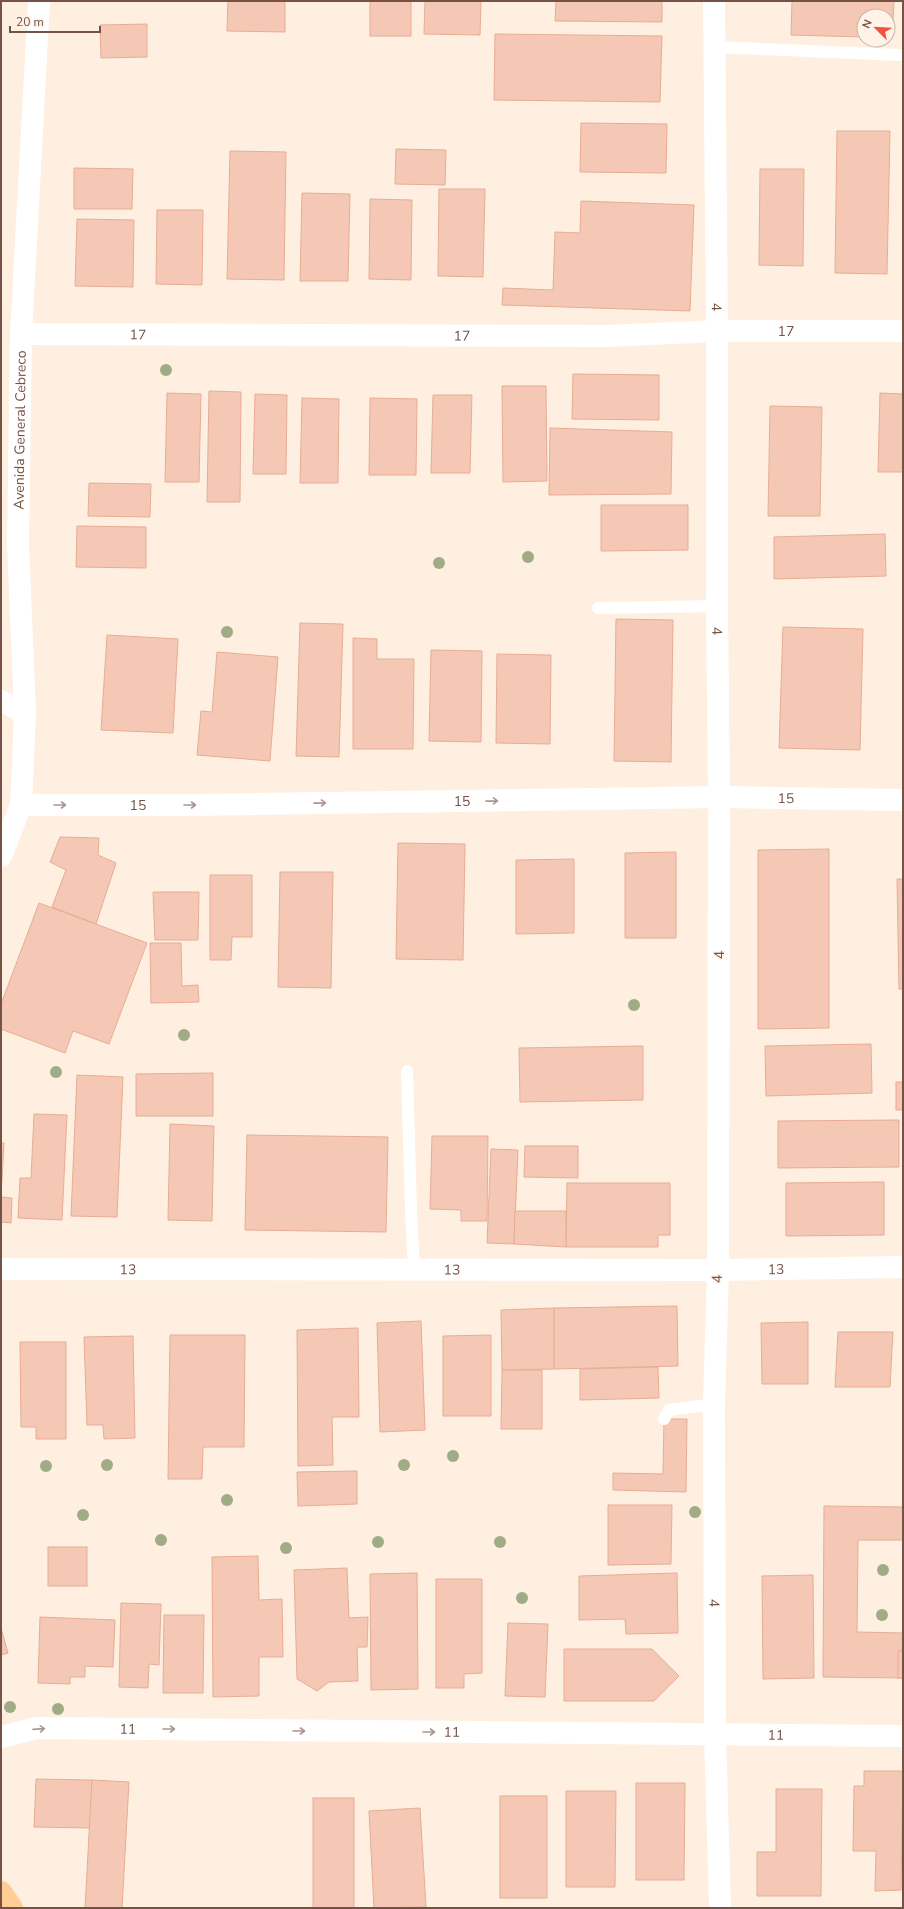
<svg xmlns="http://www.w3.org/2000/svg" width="904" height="1909" font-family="'Nunito Sans',sans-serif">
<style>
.building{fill:#f5c8b5;stroke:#e8ac95}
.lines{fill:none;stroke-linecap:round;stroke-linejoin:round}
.service{stroke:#fff;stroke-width:12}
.minor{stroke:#fff;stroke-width:22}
.tertiary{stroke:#fff;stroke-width:22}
.secondary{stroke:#fff;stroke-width:22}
.primary{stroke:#ffcd95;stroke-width:22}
.tree{fill:#9fac85}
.oneway{stroke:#ac9790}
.labels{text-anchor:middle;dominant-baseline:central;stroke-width:3;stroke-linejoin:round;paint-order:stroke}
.street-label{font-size:14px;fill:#755246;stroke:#fff3e7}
</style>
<rect width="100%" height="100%" fill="#feefe0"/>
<g class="building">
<polygon points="228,1 285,1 285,32 227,31"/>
<rect x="370" y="1" width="41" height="35"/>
<polygon points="425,1 481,1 480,35 424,34"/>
<polygon points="556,1 662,1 662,22 555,21"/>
<polygon points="792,1 894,1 892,38 888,38 888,16 864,16 864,37 791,35"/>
<polygon points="147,24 147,57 101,58 100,25"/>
<polygon points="495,34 662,36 660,102 494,100"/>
<polygon points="581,123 667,124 666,173 580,172"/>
<polygon points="837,131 890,131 887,274 835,273"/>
<polygon points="396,149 446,150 445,185 395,184"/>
<polygon points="230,151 286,152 284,280 227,279"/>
<polygon points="74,168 133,169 132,209 74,209"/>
<polygon points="760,169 804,169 803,266 759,265"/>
<polygon points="439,189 485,189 483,277 438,276"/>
<polygon points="302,193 350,194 348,281 300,281"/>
<polygon points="370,199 412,200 411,280 369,279"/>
<polygon points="581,201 694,205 690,311 502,305 503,288 553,290 555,232 580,233"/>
<polygon points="157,210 203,210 202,285 156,284"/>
<polygon points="77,219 134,220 133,287 75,286"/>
<polygon points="573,374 659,375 659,420 572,419"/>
<polygon points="502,386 546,386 547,481 503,482"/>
<polygon points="209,391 241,392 240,502 207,502"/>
<polygon points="167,393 201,394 199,482 165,482"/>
<polygon points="880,393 903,394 903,472 878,472"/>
<polygon points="255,394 287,395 286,474 253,474"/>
<polygon points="433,395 472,395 470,473 431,473"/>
<polygon points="302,398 339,399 338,483 300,483"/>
<polygon points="370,398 417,399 416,475 369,475"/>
<polygon points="770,406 822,407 820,516 768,516"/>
<polygon points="550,428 672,432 671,494 549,495"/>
<polygon points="89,483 151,484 150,517 88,516"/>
<polygon points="601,505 688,505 688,550 601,551"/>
<polygon points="77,526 146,527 146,568 76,567"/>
<polygon points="885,534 886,576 774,579 774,537"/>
<polygon points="616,619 673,620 671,762 614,761"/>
<polygon points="300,623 343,624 339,757 296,756"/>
<polygon points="783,627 863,629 860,750 779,748"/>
<polygon points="107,635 178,639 173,733 101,730"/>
<polygon points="353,638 377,639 377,659 414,659 413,749 353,749"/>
<polygon points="431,650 482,651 481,742 429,741"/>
<polygon points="217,652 278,657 270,761 197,755 201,711 212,712"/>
<polygon points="497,654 551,655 550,744 496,743"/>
<polygon points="60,837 99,838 98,855 116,863 96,924 52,907 66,870 50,862"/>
<polygon points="398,843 465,844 463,960 396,959"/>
<polygon points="829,849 829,1028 758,1029 758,850"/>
<polygon points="676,852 676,938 625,938 625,853"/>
<polygon points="574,859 574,933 516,934 516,860"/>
<polygon points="280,872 333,872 331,988 278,987"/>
<polygon points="210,875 252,875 252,937 232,937 231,960 210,960"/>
<polygon points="897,879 903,879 903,989 899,989"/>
<polygon points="153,892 199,892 198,940 155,940"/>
<polygon points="39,903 147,943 109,1044 73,1031 65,1053 1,1029 1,1004"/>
<polygon points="150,943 181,943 182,986 198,985 199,1002 151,1003"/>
<polygon points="871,1044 872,1093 766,1096 765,1046"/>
<polygon points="643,1046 643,1100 520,1102 519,1048"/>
<polygon points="213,1073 213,1116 136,1116 136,1074"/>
<polygon points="77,1075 123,1077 117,1217 71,1216"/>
<rect x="896" y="1082" width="7" height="28"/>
<polygon points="34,1114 67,1115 62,1220 18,1218 20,1178 31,1178"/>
<polygon points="899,1120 899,1167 778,1168 778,1121"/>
<polygon points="170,1124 214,1126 212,1221 168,1220"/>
<polygon points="247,1135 388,1137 386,1232 245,1230"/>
<polygon points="432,1136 488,1136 487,1221 461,1221 461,1210 430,1209"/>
<polygon points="1,1143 4,1143 1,1197 12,1198 11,1223 1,1222"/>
<polygon points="525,1146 578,1146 578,1178 524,1177"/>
<polygon points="491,1149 518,1150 514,1244 487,1243"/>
<polygon points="884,1182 884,1235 786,1236 786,1183"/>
<polygon points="567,1183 670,1183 670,1235 658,1235 658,1247 566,1247"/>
<polygon points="515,1211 566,1211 566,1247 514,1244"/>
<polygon points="677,1306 678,1366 554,1369 554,1308"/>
<polygon points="554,1308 554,1369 502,1370 501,1310"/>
<polygon points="421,1321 425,1430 380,1432 377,1323"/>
<polygon points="808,1322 808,1384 762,1384 761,1323"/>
<polygon points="358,1328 359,1417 332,1417 333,1465 298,1466 297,1330"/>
<polygon points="838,1332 893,1332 890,1387 835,1387"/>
<polygon points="170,1335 245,1335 244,1447 203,1447 202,1479 168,1479"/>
<polygon points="491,1335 491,1416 443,1416 443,1336"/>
<polygon points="133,1336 135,1438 104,1439 103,1425 87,1425 84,1337"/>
<polygon points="20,1342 66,1342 66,1439 36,1439 36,1427 21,1427"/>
<polygon points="658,1367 659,1398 580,1400 580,1369"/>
<polygon points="502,1370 542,1370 542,1429 501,1429"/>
<polygon points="664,1419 687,1419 686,1492 613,1490 613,1473 663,1474"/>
<polygon points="357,1471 357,1504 298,1506 297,1472"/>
<polygon points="608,1505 672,1505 671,1564 608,1565"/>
<polygon points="824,1506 903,1507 903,1540 858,1540 857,1632 903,1633 903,1607 903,1678 823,1677"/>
<rect x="48" y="1547" width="39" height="39"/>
<polygon points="258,1556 259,1600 282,1599 283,1657 259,1657 259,1696 213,1697 212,1557"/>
<polygon points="347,1568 349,1618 368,1617 367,1647 357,1647 358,1681 329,1682 317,1691 297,1679 294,1570"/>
<polygon points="417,1573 418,1689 371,1690 370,1574"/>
<polygon points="677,1573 678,1633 626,1634 625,1619 579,1620 579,1576"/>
<polygon points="813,1575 814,1678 763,1679 762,1576"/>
<polygon points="436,1579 482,1579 482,1673 464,1674 464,1688 436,1688"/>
<polygon points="121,1603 161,1604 159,1665 149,1664 148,1688 119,1687"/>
<polygon points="164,1615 204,1615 203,1693 163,1693"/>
<polygon points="40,1617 115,1620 113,1667 85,1666 85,1677 70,1677 70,1684 38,1683"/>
<polygon points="508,1623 548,1624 545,1697 505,1696"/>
<polygon points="1,1628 8,1653 1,1655"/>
<polygon points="564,1649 652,1649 679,1676 654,1701 564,1701"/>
<rect x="898" y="1651" width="5" height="27"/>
<polygon points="864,1771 903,1771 901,1890 875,1891 876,1851 853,1851 854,1786 864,1786"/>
<polygon points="36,1779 92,1780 91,1828 34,1827"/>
<polygon points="92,1780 129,1782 122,1908 85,1908"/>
<polygon points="636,1783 685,1783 684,1880 636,1880"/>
<polygon points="776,1789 822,1789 821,1896 757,1896 757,1852 776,1852"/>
<polygon points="566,1791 616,1791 615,1887 566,1887"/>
<rect x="500" y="1796" width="47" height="102"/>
<rect x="313" y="1798" width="41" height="110"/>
<polygon points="420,1808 426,1907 374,1908 369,1811"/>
</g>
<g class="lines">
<g class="service">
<polyline points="715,47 899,55"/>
<polyline points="598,608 717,606"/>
<polyline points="407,1071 411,1212 414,1269"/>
<polyline points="664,1419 669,1410 714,1404"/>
</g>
<g class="minor">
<path id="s1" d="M 714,1 L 717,331 L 717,606 L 719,797 L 718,1270 L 714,1404 L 715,1734 L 720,1908"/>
<polyline points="1,701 25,713"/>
<path id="s2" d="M 21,805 L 195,805 L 719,797 L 903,800"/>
<path id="s3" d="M 1,1269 L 718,1270 L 903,1267"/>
<path id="s4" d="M 1,1737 L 36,1728 L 903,1736"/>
</g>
<path class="tertiary" id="s5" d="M 21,334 L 606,336 L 717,331 L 903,331"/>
<path class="secondary" id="s6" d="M 1,856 L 21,805 L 25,713 L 18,544 L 21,334 L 39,1"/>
<polyline class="primary" points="1,1892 12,1908"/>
</g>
<g class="tree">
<circle cx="166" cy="370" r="6"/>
<circle cx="528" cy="557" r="6"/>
<circle cx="439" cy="563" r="6"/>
<circle cx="227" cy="632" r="6"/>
<circle cx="634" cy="1005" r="6"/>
<circle cx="184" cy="1035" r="6"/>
<circle cx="56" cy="1072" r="6"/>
<circle cx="453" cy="1456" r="6"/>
<circle cx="107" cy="1465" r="6"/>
<circle cx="404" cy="1465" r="6"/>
<circle cx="46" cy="1466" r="6"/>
<circle cx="227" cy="1500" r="6"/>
<circle cx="695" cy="1512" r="6"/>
<circle cx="83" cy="1515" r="6"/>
<circle cx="161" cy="1540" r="6"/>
<circle cx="378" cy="1542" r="6"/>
<circle cx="500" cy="1542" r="6"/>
<circle cx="286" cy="1548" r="6"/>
<circle cx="883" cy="1570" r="6"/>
<circle cx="522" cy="1598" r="6"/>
<circle cx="882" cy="1615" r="6"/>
<circle cx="10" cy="1707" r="6"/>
<circle cx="58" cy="1709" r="6"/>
</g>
<defs><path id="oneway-shaft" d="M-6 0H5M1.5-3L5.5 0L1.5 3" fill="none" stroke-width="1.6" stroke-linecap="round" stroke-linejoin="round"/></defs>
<g class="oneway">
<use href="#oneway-shaft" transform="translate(492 801) rotate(-1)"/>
<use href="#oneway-shaft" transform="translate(320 803) rotate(-1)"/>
<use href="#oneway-shaft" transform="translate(60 805)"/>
<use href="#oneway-shaft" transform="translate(190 805)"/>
<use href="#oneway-shaft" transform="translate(39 1729) rotate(-4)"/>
<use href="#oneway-shaft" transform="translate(169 1729)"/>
<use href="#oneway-shaft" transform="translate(299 1731)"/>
<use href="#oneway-shaft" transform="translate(429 1732)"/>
</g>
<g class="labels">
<g class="street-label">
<text stroke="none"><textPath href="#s1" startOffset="306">4</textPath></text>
<text stroke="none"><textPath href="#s5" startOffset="765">17</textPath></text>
<text stroke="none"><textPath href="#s5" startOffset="117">17</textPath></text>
<text stroke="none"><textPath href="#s5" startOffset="441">17</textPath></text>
<text stroke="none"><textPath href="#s6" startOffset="430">Avenida General Cebreco</textPath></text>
<text stroke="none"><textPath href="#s1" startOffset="630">4</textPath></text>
<text stroke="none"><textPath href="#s2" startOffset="765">15</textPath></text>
<text stroke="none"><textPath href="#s2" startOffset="441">15</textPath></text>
<text stroke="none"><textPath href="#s2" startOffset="117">15</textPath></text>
<text transform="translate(719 955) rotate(-90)">4</text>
<text stroke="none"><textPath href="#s3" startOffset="127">13</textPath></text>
<text stroke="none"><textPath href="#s3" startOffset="451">13</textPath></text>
<text stroke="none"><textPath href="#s3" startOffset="775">13</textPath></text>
<text transform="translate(717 1279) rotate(-89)">4</text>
<text stroke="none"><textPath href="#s1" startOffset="1602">4</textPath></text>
<text stroke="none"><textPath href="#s4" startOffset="128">11</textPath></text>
<text stroke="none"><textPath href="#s4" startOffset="452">11</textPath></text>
<text stroke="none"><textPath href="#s4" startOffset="776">11</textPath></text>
</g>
</g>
<rect width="904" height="1909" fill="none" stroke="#755246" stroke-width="4"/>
<g transform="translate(876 28) rotate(294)"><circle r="19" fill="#fff3e7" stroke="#c8b3a7"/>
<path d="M0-3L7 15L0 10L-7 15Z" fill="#f0523c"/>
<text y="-6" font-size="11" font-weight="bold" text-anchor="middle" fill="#755246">N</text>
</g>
<path d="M10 26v6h90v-6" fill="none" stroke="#755246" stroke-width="2"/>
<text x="16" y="26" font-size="12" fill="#755246" stroke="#fff3e7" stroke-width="3" paint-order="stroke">20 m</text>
</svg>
